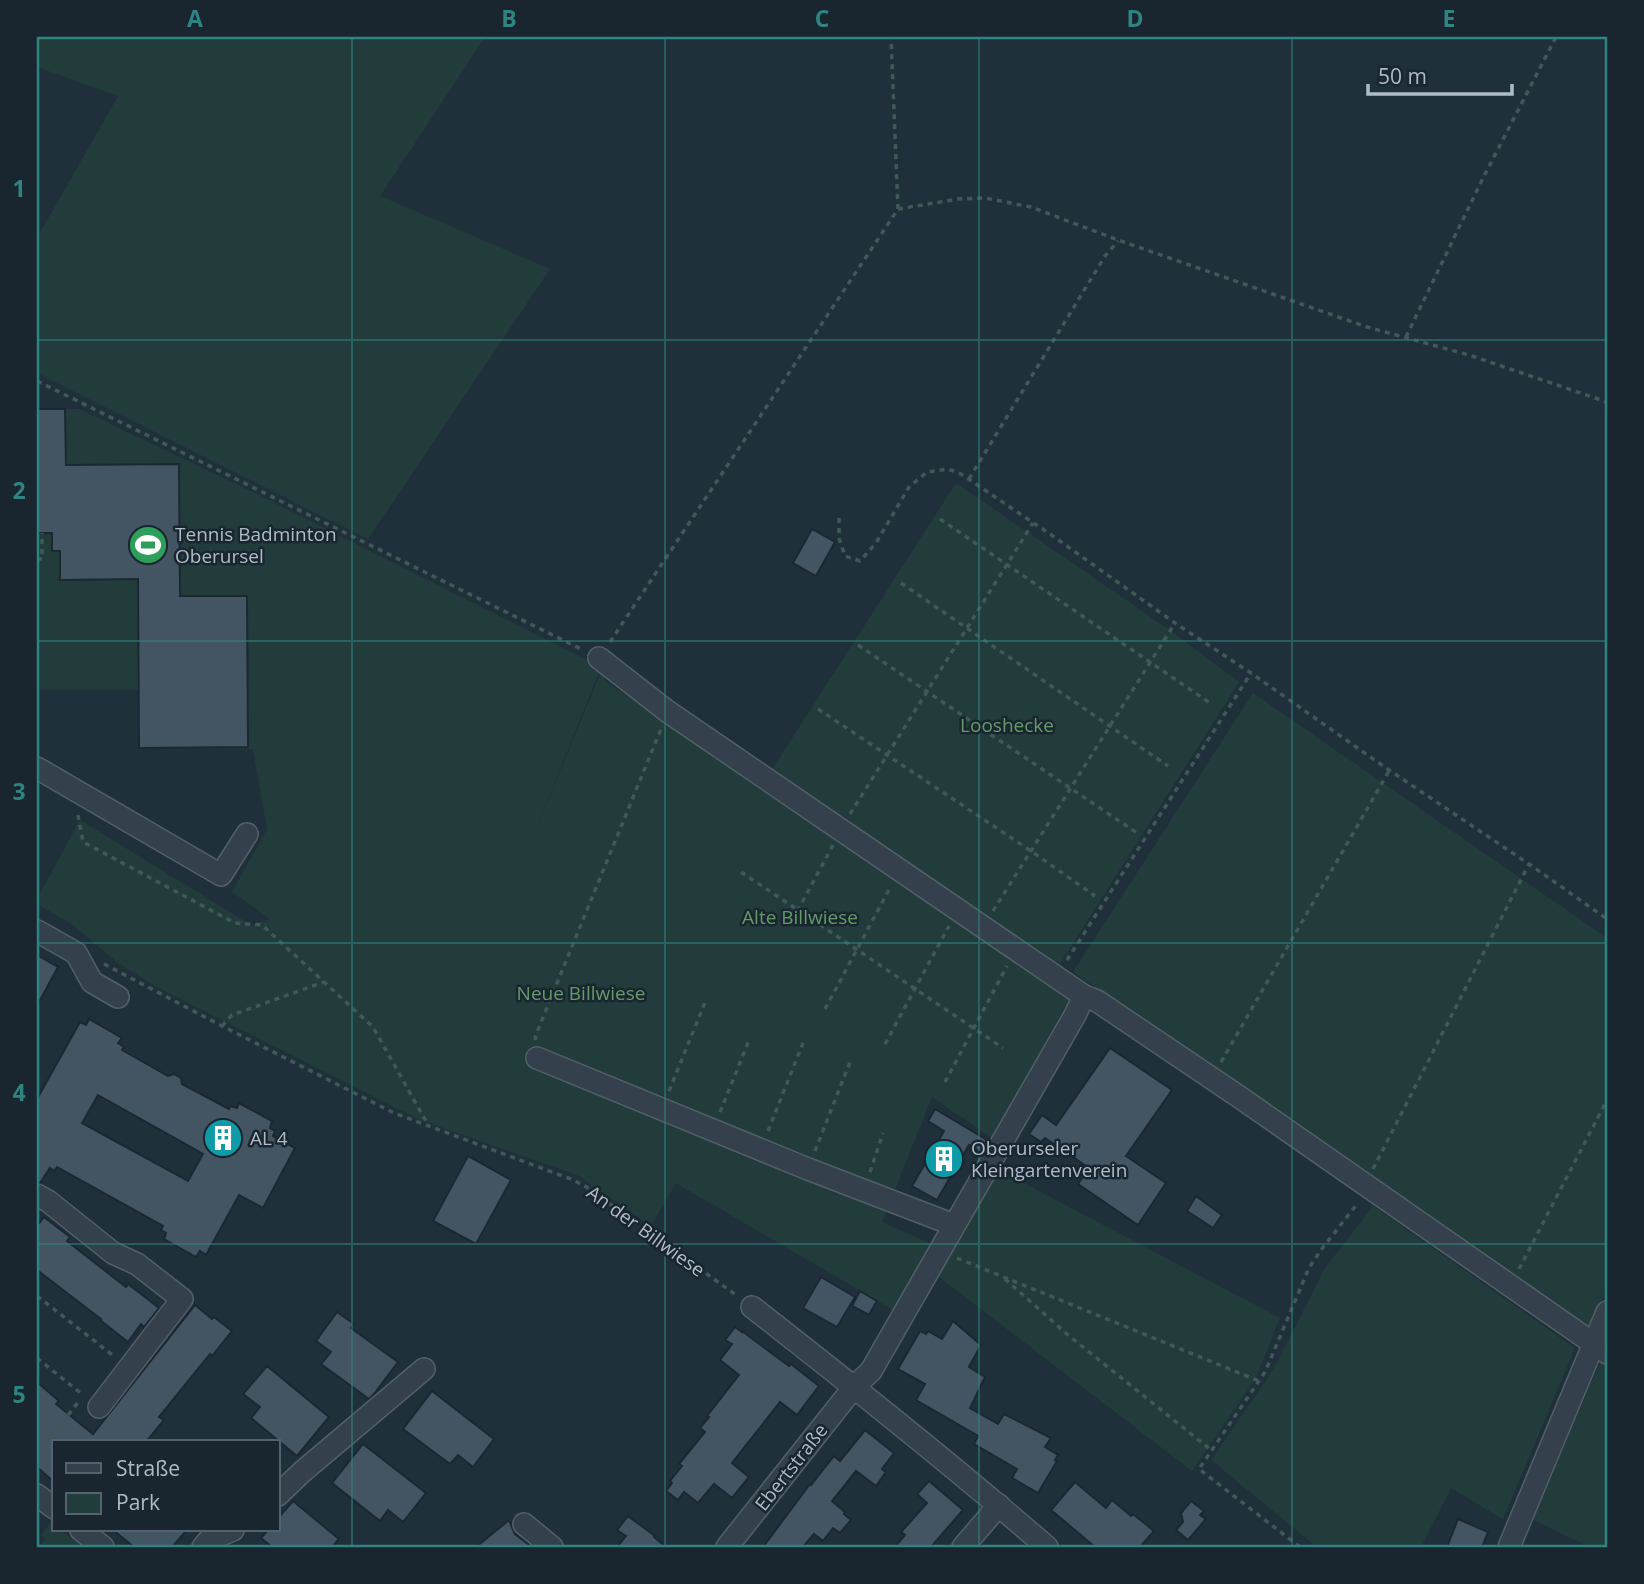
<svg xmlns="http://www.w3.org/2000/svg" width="1644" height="1584" font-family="'Open Sans',sans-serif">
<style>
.green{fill:#223c3c}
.building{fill:#435563;stroke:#1b2832;stroke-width:2;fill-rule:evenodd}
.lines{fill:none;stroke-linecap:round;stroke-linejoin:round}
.minor-casing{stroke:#525f69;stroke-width:24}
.path{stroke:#405958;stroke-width:3.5;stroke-dasharray:5 5;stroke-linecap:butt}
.minor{stroke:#34414c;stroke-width:21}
.grid{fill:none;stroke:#2f8480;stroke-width:2;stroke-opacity:0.55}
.labels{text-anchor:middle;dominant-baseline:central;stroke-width:5;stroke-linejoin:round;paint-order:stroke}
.poi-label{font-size:19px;fill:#afbcc8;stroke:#192630;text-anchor:start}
.park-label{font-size:19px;fill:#649b69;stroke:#192630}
.street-label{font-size:19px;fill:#afbcc8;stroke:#192630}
.neatline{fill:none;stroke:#2f8480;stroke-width:2.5}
.grid-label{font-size:23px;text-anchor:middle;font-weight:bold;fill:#2f8480}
</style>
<rect width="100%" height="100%" fill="#20303b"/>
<g class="green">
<polygon points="37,37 485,37 380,196 550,269 368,539 37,373 37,238 118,96 37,67"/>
<polygon points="37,409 79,409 257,494 601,667 531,842 602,669 606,682 665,719 1013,956 1069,999 992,1138 932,1097 882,1222 934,1245 895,1311 676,1183 651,1226 577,1175 418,1119 159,988 118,963 72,924 37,904 37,899 80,820 251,925 270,919 232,892 267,829 253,749 139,748 139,690 37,690"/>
<polygon points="956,483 1171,631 1239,682 1056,970 988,918 771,771"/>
<polygon points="1253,693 1607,938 1607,1291 1589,1327 1073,972"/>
<polygon points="993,1167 1280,1318 1256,1378 1192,1471 938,1276 932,1274"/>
<polygon points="1373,1206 1575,1348 1503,1519 1451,1488 1421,1547 1317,1547 1211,1460 1273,1370 1325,1268"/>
<polygon points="1607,1350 1607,1547 1590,1547 1533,1520 1591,1383"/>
<polygon points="51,1522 54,1525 54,1530 60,1530 83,1547 39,1547 45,1539 41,1535"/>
</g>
<g class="building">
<polygon points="37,409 65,409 66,465 179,464 180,596 247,596 248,747 139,748 138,579 60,580 60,551 52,551 52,533 37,533"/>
<polygon points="812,529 835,542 816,576 793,563"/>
<polygon points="37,955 58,967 37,1006"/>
<path d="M 89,1019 L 122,1038 L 118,1043 L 124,1047 L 122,1050 L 168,1076 L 174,1074 L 181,1078 L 182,1084 L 229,1109 L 230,1106 L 237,1108 L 239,1103 L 272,1121 L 270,1128 L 275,1131 L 273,1136 L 295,1148 L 263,1208 L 239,1195 L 206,1255 L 200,1251 L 196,1257 L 164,1239 L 166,1233 L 161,1230 L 163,1226 L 57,1167 L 54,1171 L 50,1168 L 40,1183 L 37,1182 L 37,1099 L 80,1022 L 86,1025 ZM 98,1095 L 203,1154 L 188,1181 L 82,1123 Z"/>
<polygon points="1110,1048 1172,1090 1126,1156 1166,1183 1138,1225 1078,1184 1089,1168 1045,1138 1041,1142 1029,1134 1042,1115 1056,1125"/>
<polygon points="935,1109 987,1140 980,1152 969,1145 937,1200 912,1186 944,1131 928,1121"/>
<polygon points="468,1156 511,1180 476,1244 433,1221"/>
<polygon points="1196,1196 1222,1215 1213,1228 1187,1211"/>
<polygon points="44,1217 70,1237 67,1241 126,1287 128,1284 159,1308 144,1327 141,1324 128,1342 100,1320 101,1319 37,1270 37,1226"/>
<polygon points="821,1277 855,1297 837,1327 803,1308"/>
<polygon points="860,1291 877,1301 869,1315 852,1306"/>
<polygon points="195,1305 212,1319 214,1317 232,1331 212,1356 210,1354 159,1417 164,1420 146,1442 54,1442 54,1482 37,1467 37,1382 59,1401 56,1404 93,1434"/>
<polygon points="337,1312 354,1324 351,1328 398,1362 374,1394 369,1399 321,1364 331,1352 316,1341"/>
<polygon points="953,1321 981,1345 969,1367 985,1377 970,1408 998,1424 1004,1414 1051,1438 1045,1447 1058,1455 1055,1460 1057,1461 1038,1493 1012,1478 1017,1469 974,1444 978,1436 916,1400 925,1384 898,1369 920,1331 926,1334 928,1331 942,1339"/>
<polygon points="735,1327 742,1332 742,1331 789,1366 791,1364 819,1386 797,1415 780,1402 732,1463 749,1477 732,1498 714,1484 698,1503 684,1492 678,1500 666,1491 672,1483 670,1481 682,1466 679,1464 705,1432 700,1428 709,1417 707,1416 739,1375 720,1360 732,1344 725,1340"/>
<polygon points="267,1366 329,1417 297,1456 251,1418 260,1407 243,1394"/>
<polygon points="432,1391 494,1439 473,1467 458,1455 450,1464 403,1429"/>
<polygon points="865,1430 894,1453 882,1469 886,1472 876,1486 856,1471 832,1501 845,1512 844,1514 851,1520 840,1533 833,1528 823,1541 814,1534 803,1547 763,1547 810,1484 811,1485 834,1456 840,1461"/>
<polygon points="363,1444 426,1493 403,1522 388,1510 380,1521 332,1483"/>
<polygon points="929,1481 963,1510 931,1547 895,1547 905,1535 901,1532 927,1503 917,1494"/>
<polygon points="1075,1482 1106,1508 1112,1500 1131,1516 1133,1514 1154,1531 1140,1547 1095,1547 1051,1510"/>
<polygon points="293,1501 339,1539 332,1547 272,1547 261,1538 268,1530 278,1530 278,1518"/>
<polygon points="1191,1501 1204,1511 1200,1515 1206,1519 1188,1540 1176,1530 1183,1522 1181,1513"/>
<polygon points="628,1516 655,1536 654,1537 666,1547 617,1547 626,1536 617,1530"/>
<polygon points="1458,1519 1488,1532 1482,1547 1447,1547"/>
<polygon points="509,1520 515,1534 532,1547 476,1547"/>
<polygon points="113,1530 187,1530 172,1547 134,1547"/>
</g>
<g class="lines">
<g class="minor-casing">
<g id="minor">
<polyline points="599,658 667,711 1084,996 1097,1001 1238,1096 1607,1353"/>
<polyline points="37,768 221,875 247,834"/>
<polyline points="37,931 76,953 92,982 118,997"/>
<polyline points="537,1058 808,1169 954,1225"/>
<polyline points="37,1195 48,1201 113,1253 137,1264 182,1299 99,1407"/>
<path d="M 752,1307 C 852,1385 951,1464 1047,1547"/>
<polyline points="37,1495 54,1508"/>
<polyline points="278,1495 302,1472 424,1369"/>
<polyline points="524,1524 552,1547"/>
<polyline points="81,1530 103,1547"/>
<polyline points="203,1547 209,1540 233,1530"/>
<polyline points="727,1547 854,1387 871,1371 1075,1015 1084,996"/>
<polyline points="963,1547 999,1505"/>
<polyline points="1509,1547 1607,1312"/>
</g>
</g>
<g class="path">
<polyline points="898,209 958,199 985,198 1031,207 1118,240 1367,327 1469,355 1607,402"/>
<polyline points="1406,337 1483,178 1556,37"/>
<polyline points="37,381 581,649"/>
<polyline points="969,479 1105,256 1118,241"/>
<polyline points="839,518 839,538 845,556 860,561 876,543 909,487 927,472 948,469 961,474 1050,534 1175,623 1251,673 1389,770 1529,864 1607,919"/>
<polyline points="940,519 1210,703"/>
<polyline points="37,559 42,559 42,533"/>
<polyline points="901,583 1168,766"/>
<polyline points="610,642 898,209 891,37"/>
<polyline points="858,645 1137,833"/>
<polyline points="818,709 1031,851 1095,896"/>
<polyline points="850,814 1033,523"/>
<polyline points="78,815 83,842 235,923 262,925 373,1027 428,1125"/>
<polyline points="833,845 798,910 1003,1048"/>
<polyline points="741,872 798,910"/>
<polyline points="993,911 1175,623"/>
<polyline points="1067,960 1251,673"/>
<polyline points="104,964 222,1026 394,1113 571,1179 585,1186 736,1295"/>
<polyline points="825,1009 891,886"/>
<polyline points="222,1026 232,1015 324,982"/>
<polyline points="536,1040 535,1037 661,729"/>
<polyline points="885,1044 949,926"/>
<polyline points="1221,1062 1389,771"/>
<polyline points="945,1082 1007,966"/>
<polyline points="669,1091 706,1000"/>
<polyline points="720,1112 750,1038"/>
<polyline points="768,1131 805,1038"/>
<polyline points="815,1151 850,1062"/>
<polyline points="1373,1169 1529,864"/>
<polyline points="870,1172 883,1133"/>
<polyline points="957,1258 1259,1381"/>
<polyline points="1519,1269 1607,1100"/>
<polyline points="1005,1279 1068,1335 1211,1450"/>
<polyline points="37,1296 115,1357"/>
<polyline points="37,1358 83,1395"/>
<polyline points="37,1454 80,1400"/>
<polyline points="1300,1547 1199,1469 1265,1372 1309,1268 1321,1250 1357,1204"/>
</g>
<use href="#minor" class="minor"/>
</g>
<path class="grid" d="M 352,37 L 352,1547M 665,37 L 665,1547M 979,37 L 979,1547M 1292,37 L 1292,1547M 37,340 L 1607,340M 37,641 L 1607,641M 37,943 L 1607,943M 37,1244 L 1607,1244"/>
<defs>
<g id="stadium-disc" transform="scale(2.0125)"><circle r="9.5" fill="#2e9e5b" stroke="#192630"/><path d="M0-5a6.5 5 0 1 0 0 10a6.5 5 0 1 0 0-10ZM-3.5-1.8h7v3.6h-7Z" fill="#fff"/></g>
<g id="building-disc" transform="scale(2.0125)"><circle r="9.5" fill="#0f9aa8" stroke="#192630"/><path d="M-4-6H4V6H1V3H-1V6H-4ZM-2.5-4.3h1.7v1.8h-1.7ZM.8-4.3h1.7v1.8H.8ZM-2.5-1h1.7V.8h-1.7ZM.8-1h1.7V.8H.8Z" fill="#fff"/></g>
</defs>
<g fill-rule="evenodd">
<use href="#stadium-disc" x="148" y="545"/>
<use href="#building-disc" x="223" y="1138"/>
<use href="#building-disc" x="944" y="1159"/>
</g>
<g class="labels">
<g class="poi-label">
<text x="175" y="534">Tennis Badminton<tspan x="175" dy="22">Oberursel</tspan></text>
<text x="250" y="1138">AL 4</text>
<text x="971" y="1148">Oberurseler<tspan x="971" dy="22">Kleingartenverein</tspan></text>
</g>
<g class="park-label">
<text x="1007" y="725">Looshecke</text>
<text x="800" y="917">Alte Billwiese</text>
<text x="581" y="993">Neue Billwiese</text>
</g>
<g class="street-label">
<text transform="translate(646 1231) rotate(36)">An der Billwiese</text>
<text transform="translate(791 1467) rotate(-52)">Ebertstraße</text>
</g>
</g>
<rect width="1644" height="1584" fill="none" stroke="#192630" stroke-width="77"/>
<rect x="52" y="1440" width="228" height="91" fill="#192630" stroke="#55626d" stroke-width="2"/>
<rect x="66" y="1463" width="35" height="10" fill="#34414c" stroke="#55626d" stroke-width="2"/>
<text x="116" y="1476" font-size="21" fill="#afbcc8">Straße</text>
<rect x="66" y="1493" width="35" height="21" fill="#223c3c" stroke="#55626d" stroke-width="2"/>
<text x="116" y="1510" font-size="21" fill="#afbcc8">Park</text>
<path d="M1368 84v10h144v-10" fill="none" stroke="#afbcc8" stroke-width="3.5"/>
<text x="1378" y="84" font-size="21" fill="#afbcc8" stroke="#192630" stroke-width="5" paint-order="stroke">50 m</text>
<rect x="38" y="38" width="1568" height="1508" class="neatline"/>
<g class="grid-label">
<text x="195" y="27">A</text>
<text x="509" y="27">B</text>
<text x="822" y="27">C</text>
<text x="1135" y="27">D</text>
<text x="1449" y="27">E</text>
<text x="19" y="197">1</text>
<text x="19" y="499">2</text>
<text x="19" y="800">3</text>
<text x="19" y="1101">4</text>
<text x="19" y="1403">5</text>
</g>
</svg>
